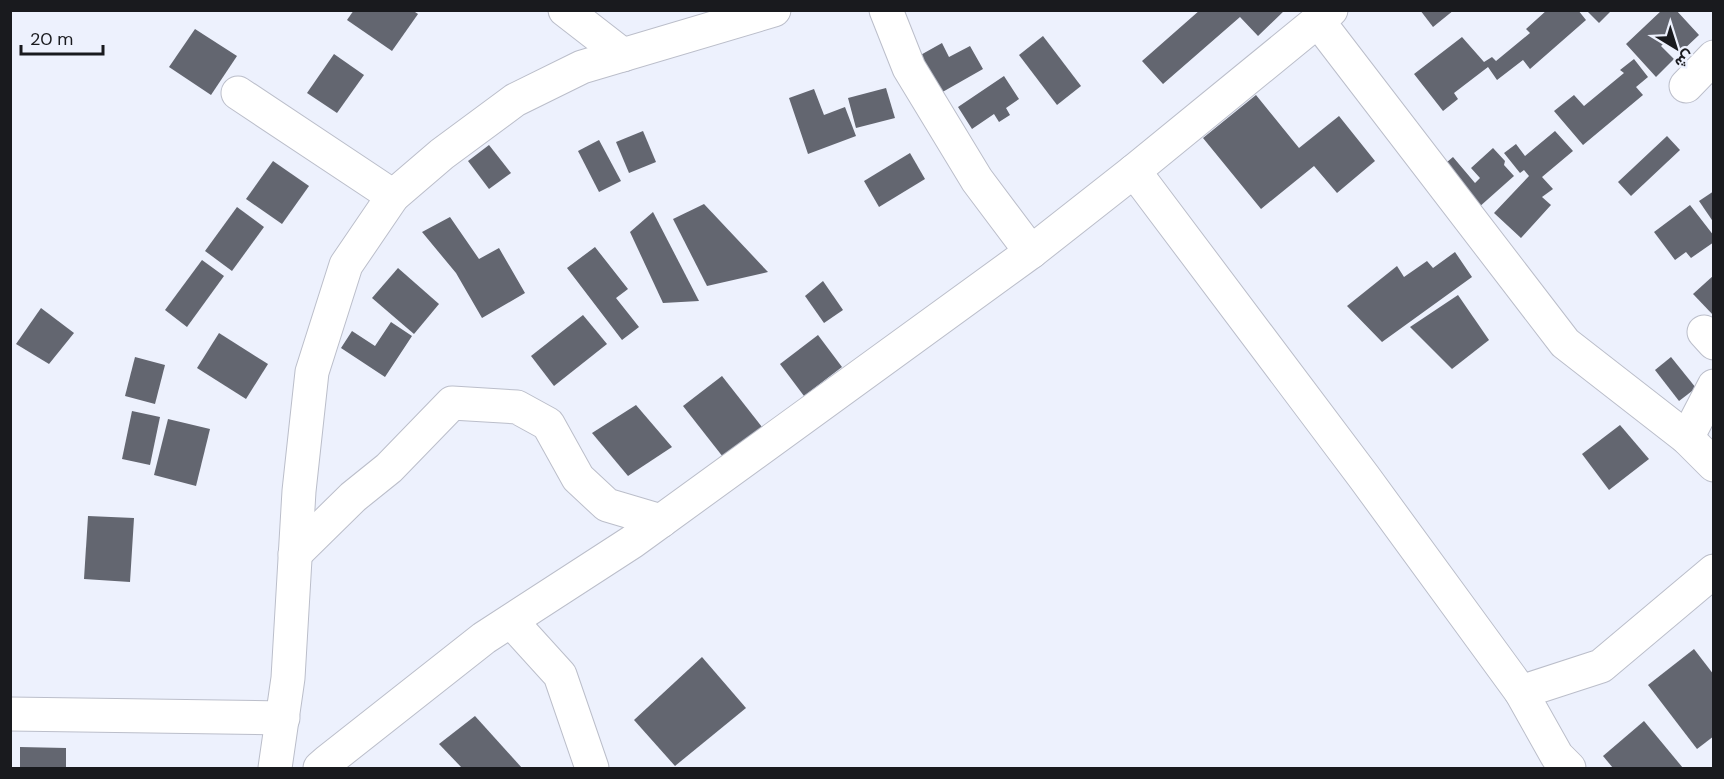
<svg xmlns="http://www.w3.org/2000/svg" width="1724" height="779" font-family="'DM Sans',Vazirmatn,sans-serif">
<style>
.building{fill:#636670}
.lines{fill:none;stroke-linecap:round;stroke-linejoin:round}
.minor-casing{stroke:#bbbeca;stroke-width:35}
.minor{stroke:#fff;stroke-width:33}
</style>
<rect width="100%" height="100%" fill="#edf1fd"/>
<g class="building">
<polygon points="354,10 412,10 418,14 392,51 347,20"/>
<polygon points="1200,10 1285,10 1258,36 1240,17 1163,84 1142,61"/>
<polygon points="1420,10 1454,10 1433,27"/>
<polygon points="1547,10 1578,10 1586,20 1530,69 1523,60 1497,80 1488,67 1454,93 1458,99 1443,111 1414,74 1462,37 1484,62 1492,57 1496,61 1530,33 1526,29"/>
<polygon points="1586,10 1612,10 1599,23"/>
<polygon points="1662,10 1676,10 1699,35 1681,52 1668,39 1661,46 1674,59 1656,77 1626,44"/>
<polygon points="195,29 237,56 211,95 169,67"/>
<polygon points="1043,36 1081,86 1057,105 1019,55"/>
<polygon points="942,43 949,57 970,46 983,69 939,94 917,57"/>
<polygon points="334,54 364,75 337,113 307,93"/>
<polygon points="1634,59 1648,77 1636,87 1643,95 1583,145 1554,111 1574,95 1584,106 1624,73 1620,70"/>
<polygon points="1004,76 1019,99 1006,108 1010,115 999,122 994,114 972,129 958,107"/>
<polygon points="886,88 895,118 856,128 848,98"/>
<polygon points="814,89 824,115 845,107 856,136 808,154 789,98"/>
<polygon points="1256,95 1299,148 1339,116 1375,161 1337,193 1314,166 1261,209 1203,138"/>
<polygon points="643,131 656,162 629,173 616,142"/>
<polygon points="1555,131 1573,151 1542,177 1553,189 1542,197 1551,205 1521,238 1494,213 1529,176 1524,170 1520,173 1504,153 1516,144 1525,156"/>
<polygon points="1667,136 1680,150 1631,196 1618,182"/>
<polygon points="599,140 621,181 599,192 578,151"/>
<polygon points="489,145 511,173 489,189 468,161"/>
<polygon points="1493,148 1505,161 1504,165 1514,176 1478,208 1441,167 1453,157 1475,183 1480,178 1471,168"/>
<polygon points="910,153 925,179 879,207 864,181"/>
<polygon points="273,161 309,186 282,224 246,199"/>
<polygon points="1714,191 1714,223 1699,201"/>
<polygon points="704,204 768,272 707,286 673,219"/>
<polygon points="1690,205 1714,236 1714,242 1691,258 1686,252 1675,260 1654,232"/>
<polygon points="237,207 264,227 232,271 205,251"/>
<polygon points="653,212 699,301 663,303 630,232"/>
<polygon points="450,217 479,259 499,248 525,293 482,318 456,273 422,232"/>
<polygon points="595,247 628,289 616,298 639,327 622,340 567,268"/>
<polygon points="1455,252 1472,277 1382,342 1347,306 1397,266 1404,277 1427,261 1433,268"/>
<polygon points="202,260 224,276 187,327 165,310"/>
<polygon points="398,268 439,304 414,334 372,298"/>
<polygon points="1714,275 1714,316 1693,294"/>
<polygon points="823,281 843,310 824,323 805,296"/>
<polygon points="1458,295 1489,340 1452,369 1410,327"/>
<polygon points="41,308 74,333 49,364 16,344"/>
<polygon points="583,315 607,344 554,386 531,356"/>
<polygon points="391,322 412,336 385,377 341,348 352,331 375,346"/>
<polygon points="219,333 268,364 246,399 197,368"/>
<polygon points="818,335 842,367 804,396 780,364"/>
<polygon points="135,357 165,365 155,404 125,396"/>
<polygon points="1671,357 1696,388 1679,401 1655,370"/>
<polygon points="722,376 762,427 723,457 683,406"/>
<polygon points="636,405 672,447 628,476 592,433"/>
<polygon points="132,411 160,417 150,465 122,459"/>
<polygon points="168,419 210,429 196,486 154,475"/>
<polygon points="1620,425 1649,459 1609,490 1582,454"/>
<polygon points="88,516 134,518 130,582 84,579"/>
<polygon points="1694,649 1714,675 1714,736 1697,749 1648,685"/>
<polygon points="702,657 746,708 675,766 634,720"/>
<polygon points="475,716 522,768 462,768 439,744"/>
<polygon points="1644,721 1683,768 1613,768 1603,756"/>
<polygon points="20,747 66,748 66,768 20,768"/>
</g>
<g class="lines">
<g class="minor-casing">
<g id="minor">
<polyline points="565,10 623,55"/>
<polyline points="886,10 909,68 977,180 1031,252"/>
<polyline points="1318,21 1565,343 1687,438 1714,465"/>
<polyline points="1686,86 1714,57"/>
<polyline points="238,93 393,196"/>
<polyline points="1134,171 1364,477 1521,692 1557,756 1569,768"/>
<polyline points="1704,332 1714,343"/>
<polyline points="1687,438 1714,386"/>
<polyline points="295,554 353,497 389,468 452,403 517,407 548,424 578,478 607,505 661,521"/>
<polyline points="511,621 560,675 592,768"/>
<polyline points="1521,692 1601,666 1714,571"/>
<polyline points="10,714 283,718"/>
<polyline points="275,768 288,678 299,491 312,372 346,265 393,196 442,154 515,100 582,67 774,10"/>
<polyline points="320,768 328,761 484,638 632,542 1031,252 1134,171 1331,10"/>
</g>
</g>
<use href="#minor" class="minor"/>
</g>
<rect width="1724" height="779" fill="none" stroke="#191a1e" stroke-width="24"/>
<g transform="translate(1676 48) rotate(142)" stroke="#edf1fd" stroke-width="4.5" paint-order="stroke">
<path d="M0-4.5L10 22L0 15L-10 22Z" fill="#191a1e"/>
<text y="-9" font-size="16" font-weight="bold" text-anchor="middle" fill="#191a1e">ش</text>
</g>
<path d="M21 45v9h82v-9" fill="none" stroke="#191a1e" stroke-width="3"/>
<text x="30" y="45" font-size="18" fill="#191a1e" stroke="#edf1fd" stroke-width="4.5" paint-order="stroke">20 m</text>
</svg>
